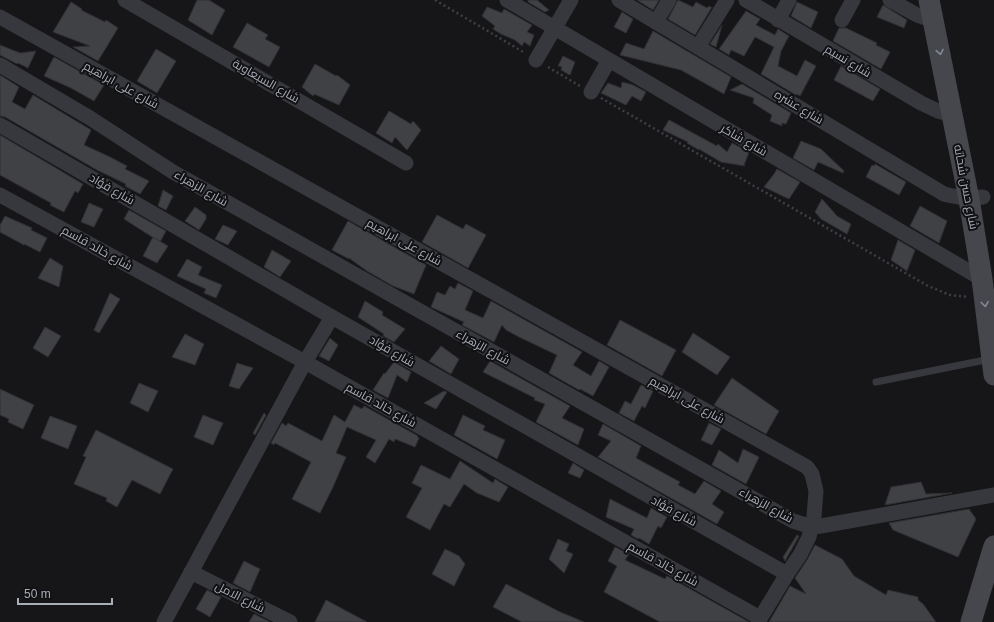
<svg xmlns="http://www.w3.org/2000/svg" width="994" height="622" font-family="Arial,Cairo,sans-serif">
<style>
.building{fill:#404145;stroke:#303034}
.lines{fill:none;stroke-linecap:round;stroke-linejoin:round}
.path{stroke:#3d3f44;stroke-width:2.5;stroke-dasharray:2 3;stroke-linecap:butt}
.lane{stroke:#37383d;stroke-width:7}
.street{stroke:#37383d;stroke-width:15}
.secondary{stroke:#45474d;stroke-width:21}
.oneway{stroke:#858993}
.labels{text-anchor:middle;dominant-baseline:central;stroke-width:4;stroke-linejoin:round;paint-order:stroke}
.street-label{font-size:12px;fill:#a8adb8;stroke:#111113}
</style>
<rect width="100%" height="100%" fill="#161618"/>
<g class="building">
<polygon points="197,0 209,0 225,10 212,35 188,20"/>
<polygon points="528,0 537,0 549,10 545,12 528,2"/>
<polygon points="637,0 659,0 653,10"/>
<polygon points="678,0 693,7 696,2 707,8 709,6 712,8 712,7 695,35 668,19"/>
<polygon points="71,2 82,9 81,10 105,22 106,20 118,28 98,61 73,47 90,46 53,32"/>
<polygon points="797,2 818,12 811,28 791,16"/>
<polygon points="883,5 907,20 904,28 877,17"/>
<polygon points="487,7 502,13 504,9 532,25 527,32 534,35 530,46 524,42 522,46 515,40 501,34 493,29 495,26 482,16"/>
<polygon points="746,11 760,19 756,25 775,35 778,29 789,36 781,51 778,66 797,76 805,60 816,66 800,96 797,94 796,95 761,74 774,47 755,37 744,56 731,50 729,55 719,49"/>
<polygon points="622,12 633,19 626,33 614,27"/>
<polygon points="247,23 268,35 265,39 280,47 269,67 233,47"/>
<polygon points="722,25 716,47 710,44"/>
<polygon points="839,28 846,28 877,43 876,45 890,52 881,69 833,41"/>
<polygon points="653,31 731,77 724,94 681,70 620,55 626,43 644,49"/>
<polygon points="0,45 20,53 36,51 28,68 18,63 17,64 0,55"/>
<polygon points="156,49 176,61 157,93 137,81"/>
<polygon points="563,56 575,62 570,75 561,70 562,67 558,66"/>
<polygon points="54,57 104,85 94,101 71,88 44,76"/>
<polygon points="315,64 336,76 337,75 350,85 339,105 314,94 313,96 302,87"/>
<polygon points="841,66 880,89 873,101 834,80"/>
<polygon points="0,75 19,87 12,102 25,109 33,95 91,130 84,145 110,157 127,166 125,169 149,181 140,194 125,186 126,184 97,170 5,117 0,116"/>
<polygon points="622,82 633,85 646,92 641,101 632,96 626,105 601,93 608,83 621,88"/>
<polygon points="742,84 791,113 786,124 782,123 782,126 770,121 772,115 753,103 754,98 730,90"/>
<polygon points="389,111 411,124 413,121 421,130 407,150 395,137 392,143 376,133"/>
<polygon points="669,120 717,146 718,144 727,152 732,143 749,152 744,165 745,166 721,162 699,149 699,150 687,143 688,142 663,130"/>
<polygon points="0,135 83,184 78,193 75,191 64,212 50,205 51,203 0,175"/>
<polygon points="801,141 821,149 844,171 843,173 818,162 814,170 793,158"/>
<polygon points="875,164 906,182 899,195 866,177 872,165 874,166"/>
<polygon points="777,169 800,182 789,199 764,187 774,174"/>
<polygon points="163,190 173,196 166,210 158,206"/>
<polygon points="822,199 837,216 851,224 847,234 821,219 815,212"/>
<polygon points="89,203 103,209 94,227 81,222"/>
<polygon points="920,206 947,221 939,243 910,226"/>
<polygon points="195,207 206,215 206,219 199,230 185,221"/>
<polygon points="129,210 166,231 160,242 124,219"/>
<polygon points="437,215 463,229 466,224 486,235 468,268 422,242"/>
<polygon points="5,216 32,228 31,230 47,238 40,252 24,244 24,245 0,232 0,225"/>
<polygon points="348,221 426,265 414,294 393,286 367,271 349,258 349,259 332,250"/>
<polygon points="223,225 237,231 228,245 215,239"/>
<polygon points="153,237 168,246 157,263 143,256"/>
<polygon points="898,240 915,250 907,271 891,260"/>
<polygon points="272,250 291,261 280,277 264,267"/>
<polygon points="50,258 63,266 59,287 38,278"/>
<polygon points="187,259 202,267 198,275 222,285 216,298 204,293 206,289 177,276"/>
<polygon points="458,283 473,291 465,310 483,318 491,301 582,352 573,365 591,376 599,361 609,367 593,396 580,389 579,390 549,373 557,355 519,337 506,330 502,325 494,342 462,325 464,322 431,307 437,292 445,295 450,286 455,289"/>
<polygon points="110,293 120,299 99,333 94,330"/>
<polygon points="365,301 383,312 382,315 405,329 394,342 383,336 384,334 358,317"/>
<polygon points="620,320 676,350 662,376 607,345"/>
<polygon points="45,327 61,336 48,357 33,348"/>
<polygon points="693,333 730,357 717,375 682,352"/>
<polygon points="185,334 204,344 195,365 172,357"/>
<polygon points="330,338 338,345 329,361 319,356"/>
<polygon points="441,346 459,359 451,374 429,361"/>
<polygon points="490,361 570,406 562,418 584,429 578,445 536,422 545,404 534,400 535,398 483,372"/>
<polygon points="394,362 411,372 407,382 397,375 388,398 373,390 384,373 385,374"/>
<polygon points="237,363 253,368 239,389 229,386"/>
<polygon points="732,378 779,411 766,434 714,405"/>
<polygon points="139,383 158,391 148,412 130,403"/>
<polygon points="641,385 653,391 645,408 642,406 634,421 619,413 625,401 631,404"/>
<polygon points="0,389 34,405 23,429 8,422 9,419 0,415"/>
<polygon points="444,391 447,392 436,409 424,403"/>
<polygon points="354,405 362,409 364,406 418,436 417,437 419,438 415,447 395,439 394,442 389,439 375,463 366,457 376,440 347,427 336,453 346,457 333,487 320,513 292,499 311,462 275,443 274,445 271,443 282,423 286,426 288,423 322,441 334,415 345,422"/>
<polygon points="264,413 266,415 255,435 253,433"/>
<polygon points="203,415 223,423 213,445 194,437"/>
<polygon points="463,415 485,426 483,430 505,440 497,459 454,435"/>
<polygon points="50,416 77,426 68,449 41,438"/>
<polygon points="709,423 721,429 712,445 701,440"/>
<polygon points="603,424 641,446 636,458 680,482 678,485 695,494 704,481 721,491 712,504 724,512 717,524 598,457 611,441 598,435"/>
<polygon points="96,430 173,469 160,494 132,480 117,507 106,501 107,498 74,484 86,457 83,456"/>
<polygon points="743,449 759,457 746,484 712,465 719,450 738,463"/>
<polygon points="460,461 493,483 495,479 508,487 499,502 477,493 464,484 450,507 444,504 430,530 406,517 422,488 412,483 421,465 450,479"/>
<polygon points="573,463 584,470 580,478 568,473"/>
<polygon points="921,482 926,494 952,493 885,505 891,487"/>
<polygon points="610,499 647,518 651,508 667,517 661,528 658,526 649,544 639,538 638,539 631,535 634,529 606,517"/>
<polygon points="969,509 976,519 958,557 893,530 889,523"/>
<polygon points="797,535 799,536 785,561 783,557"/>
<polygon points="558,539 569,544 566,551 573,554 564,573 549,559"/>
<polygon points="815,545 842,559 854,576 886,595 888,590 918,597 918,600 923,604 936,622 769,622 790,586 806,594 795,578 807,560"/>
<polygon points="615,547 629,554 625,560 665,579 667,576 749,622 660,622 604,592 617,566 608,561"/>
<polygon points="445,549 459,556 465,564 454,586 432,574"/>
<polygon points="244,561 260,569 250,592 233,583"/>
<polygon points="506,584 560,612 584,622 522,622 493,607"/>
<polygon points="207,590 221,597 210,617 196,609"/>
<polygon points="326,600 367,622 315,622"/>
<polygon points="254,614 270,622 249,622"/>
</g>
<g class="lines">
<g class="path">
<polyline points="435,0 525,53"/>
<polyline points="548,67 580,86"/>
<polyline points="601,98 928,286 950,295 968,297"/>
</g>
<polyline class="lane" points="876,382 990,359"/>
<g class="street">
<polyline points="125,0 406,163"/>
<polyline points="507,0 982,279"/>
<path d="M 619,0 L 944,194 C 958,198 969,199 983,197"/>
<polyline points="746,0 921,103 938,111 952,115"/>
<polyline points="890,0 917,15 934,21"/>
<polyline points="0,17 807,467 812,474 816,491 814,517 809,537 800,555 787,574 758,622"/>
<polyline points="778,20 789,0"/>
<polyline points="842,20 853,0"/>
<polyline points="656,22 669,0"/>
<polyline points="698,47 727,0"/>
<polyline points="536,60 571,0"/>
<polyline points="0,65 90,118 173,172 793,521 812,527 821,526 994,495"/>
<polyline points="591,92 609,60"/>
<polyline points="0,125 332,317 787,574"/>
<polyline points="0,195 305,362 760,618"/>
<polyline points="191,572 290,622"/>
<polyline points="164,622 305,362 332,317"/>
</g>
<g class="secondary">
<polyline points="929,0 969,199 982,279 994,375"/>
<polyline points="971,622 994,546"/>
</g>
</g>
<defs><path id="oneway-chevron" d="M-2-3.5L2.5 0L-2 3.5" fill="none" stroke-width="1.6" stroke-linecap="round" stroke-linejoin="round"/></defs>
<g class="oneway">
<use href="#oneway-chevron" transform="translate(940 52) rotate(79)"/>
<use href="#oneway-chevron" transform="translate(985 304) rotate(83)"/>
</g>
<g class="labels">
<g class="street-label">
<text transform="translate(848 61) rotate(31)">شارع نسيم</text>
<text transform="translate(266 81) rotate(30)">شارع السبعاوية</text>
<text transform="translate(121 85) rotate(29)">شارع على ابراهيم</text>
<text transform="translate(799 107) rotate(31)">شارع عشره</text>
<text transform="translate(744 140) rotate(30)">شارع شاكر</text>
<text transform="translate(966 187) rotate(79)">شارع حسن شحاته</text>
<text transform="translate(201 188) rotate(30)">شارع الزهراء</text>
<text transform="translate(112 189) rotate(30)">شارع فؤاد</text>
<text transform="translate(404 242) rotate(29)">شارع على ابراهيم</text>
<text transform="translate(97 248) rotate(29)">شارع خالد قاسم</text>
<text transform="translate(483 347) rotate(29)">شارع الزهراء</text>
<text transform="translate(392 351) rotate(30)">شارع فؤاد</text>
<text transform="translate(687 400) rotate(29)">شارع على ابراهيم</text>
<text transform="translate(381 405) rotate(29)">شارع خالد قاسم</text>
<text transform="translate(766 505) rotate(29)">شارع الزهراء</text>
<text transform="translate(674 511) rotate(29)">شارع فؤاد</text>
<text transform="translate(663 564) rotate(29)">شارع خالد قاسم</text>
<text transform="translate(240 597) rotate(27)">شارع الامل</text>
</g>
</g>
<path d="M18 598v6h94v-6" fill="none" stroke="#a8adb8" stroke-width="2"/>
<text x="24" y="598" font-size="12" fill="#a8adb8" stroke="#111113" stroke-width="3" paint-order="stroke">50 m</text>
</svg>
